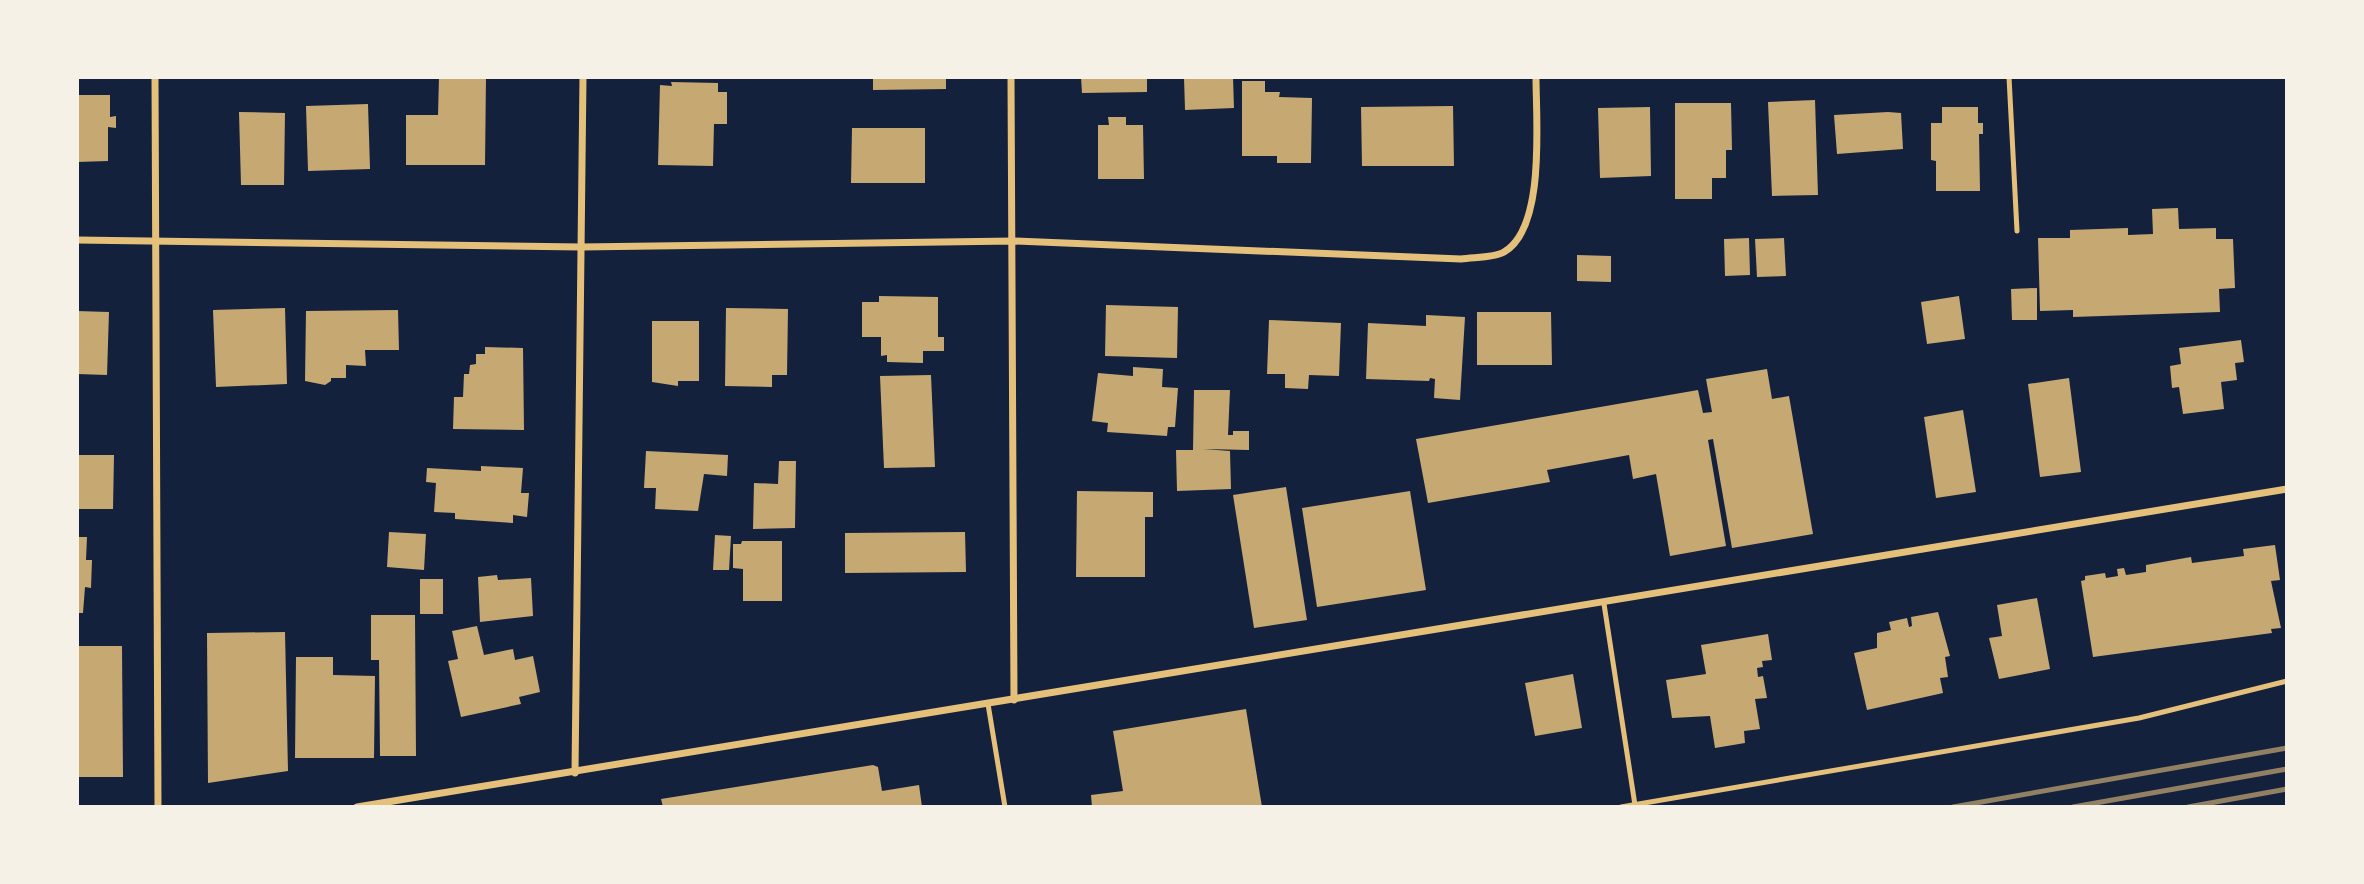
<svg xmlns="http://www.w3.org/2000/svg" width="2364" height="884" font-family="'Fira Sans Condensed',sans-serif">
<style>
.building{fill:#c6a872}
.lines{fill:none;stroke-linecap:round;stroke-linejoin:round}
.service{stroke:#e5c07b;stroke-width:5}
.minor{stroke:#e5c07b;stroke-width:7}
.rail{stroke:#918062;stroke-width:5}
</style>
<rect width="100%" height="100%" fill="#14213d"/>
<g class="building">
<polygon points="439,77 486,77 485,165 406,165 406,115 438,115"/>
<polygon points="873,77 946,77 946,89 873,90"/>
<polygon points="1081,77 1147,77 1147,92 1082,93"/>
<polygon points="1184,77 1233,77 1234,108 1185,110"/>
<polygon points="1242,81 1265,81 1265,92 1280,92 1279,97 1312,98 1311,163 1277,163 1277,156 1242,156"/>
<polygon points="671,82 718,83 718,92 727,92 727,124 714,124 713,166 658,165 660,85 672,86"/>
<polygon points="77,95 110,95 110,117 116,116 116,128 108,127 108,161 77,162"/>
<polygon points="1815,100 1818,195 1772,196 1768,102"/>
<polygon points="1675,103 1731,103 1732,150 1726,150 1726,178 1712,178 1712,199 1675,199"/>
<polygon points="368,104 370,169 308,171 306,106"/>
<polygon points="1453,106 1454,166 1362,166 1361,107"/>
<polygon points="1650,107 1651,176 1600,178 1598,108"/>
<polygon points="1942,107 1978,107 1978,123 1983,123 1983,134 1979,134 1980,191 1936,191 1936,161 1931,160 1931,123 1942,123"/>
<polygon points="239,112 285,113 284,185 241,185"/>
<polygon points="1888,112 1901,113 1903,149 1837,154 1834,115"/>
<polygon points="1108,117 1126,117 1126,125 1143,125 1144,179 1098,179 1098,125 1109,125"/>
<polygon points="852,128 925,128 925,183 851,183"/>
<polygon points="2178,208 2179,229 2216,228 2216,239 2233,239 2235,288 2219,289 2220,312 2073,317 2073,310 2040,311 2038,238 2070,238 2070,230 2128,228 2128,235 2153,234 2152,209"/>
<polygon points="1749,238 1750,275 1725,276 1724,239"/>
<polygon points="1784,238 1786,276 1757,277 1755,239"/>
<polygon points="1577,255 1611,256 1611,282 1577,281"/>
<polygon points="2037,288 2037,320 2012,320 2011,289"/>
<polygon points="879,296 938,297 938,337 944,337 944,351 923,351 923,363 887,362 887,355 881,356 881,337 862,337 862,302 879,302"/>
<polygon points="1959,296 1965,339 1927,344 1921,302"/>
<polygon points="1106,305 1178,307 1177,358 1105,356"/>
<polygon points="285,308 287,384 216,387 213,310"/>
<polygon points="726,308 788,309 787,375 772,375 772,387 725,386"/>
<polygon points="398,310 399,350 365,350 366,366 346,365 346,378 331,378 331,381 325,385 305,381 306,311"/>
<polygon points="77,311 109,312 107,375 77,374"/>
<polygon points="1477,312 1551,312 1552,365 1477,365"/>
<polygon points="1426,315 1465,317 1460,400 1434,398 1435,379 1430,378 1429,381 1366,379 1368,323 1426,326"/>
<polygon points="1269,320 1341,323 1339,376 1309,375 1308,389 1285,388 1285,374 1267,374"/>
<polygon points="652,321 699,321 699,381 678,381 678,386 652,382"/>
<polygon points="2241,340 2244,362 2235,363 2237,380 2221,382 2224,409 2183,414 2179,387 2172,388 2170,366 2181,364 2179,348"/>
<polygon points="485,347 523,348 524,430 453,429 454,397 463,397 464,374 469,374 470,365 476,364 476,354 485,354"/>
<polygon points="1133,367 1163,369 1162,387 1178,388 1175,427 1168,427 1167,436 1107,432 1108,423 1092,421 1098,373 1133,376"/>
<polygon points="1767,369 1772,399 1789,396 1813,534 1732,548 1713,439 1708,440 1726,546 1670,556 1656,474 1633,479 1629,455 1547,470 1550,482 1428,503 1416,439 1698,390 1703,413 1712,412 1706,379"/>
<polygon points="931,375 935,467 884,468 880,376"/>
<polygon points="2069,378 2081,472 2040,477 2028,384"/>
<polygon points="1194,390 1230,390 1228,435 1233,435 1233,431 1249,431 1249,450 1203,449 1230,451 1231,489 1177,491 1176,450 1193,450"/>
<polygon points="1963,410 1976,492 1936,498 1924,417"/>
<polygon points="646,451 728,455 727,476 704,474 698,511 655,509 656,488 644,488"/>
<polygon points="77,455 114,455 113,509 77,509"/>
<polygon points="779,461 796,461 795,528 753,529 754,483 778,484"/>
<polygon points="481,466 523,468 521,493 529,493 527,517 513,515 513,523 455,519 455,513 434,512 436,483 426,482 427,468 481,471"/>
<polygon points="1286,487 1307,620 1254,628 1233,495"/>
<polygon points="1077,491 1153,492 1153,517 1145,517 1145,577 1076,577"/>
<polygon points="1410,491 1426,590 1317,607 1302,508"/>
<polygon points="389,532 426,534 424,570 387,567"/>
<polygon points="965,532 966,572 845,573 845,533"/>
<polygon points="715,535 731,536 729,570 713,570"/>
<polygon points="77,537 87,537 86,560 92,560 91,588 85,587 83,613 77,613"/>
<polygon points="742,541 782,541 782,601 743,601 743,569 733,568 733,544 741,544"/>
<polygon points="2275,545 2280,580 2271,581 2281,628 2271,629 2272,633 2093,657 2081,581 2085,580 2085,576 2105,573 2106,578 2118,576 2117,569 2124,568 2126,575 2146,572 2146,565 2185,558 2191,557 2192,563 2244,556 2243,549"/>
<polygon points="497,575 498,580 531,578 533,616 480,622 478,577"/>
<rect x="420" y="579" width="23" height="35"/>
<polygon points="2037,598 2050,669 1999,679 1989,638 2002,636 1997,605"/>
<polygon points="1938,612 1950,656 1945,657 1948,677 1940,678 1943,693 1867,710 1854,653 1877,648 1877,633 1891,630 1889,622 1907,618 1909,627 1912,626 1911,617"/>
<polygon points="371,615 415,615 416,756 380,756 379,660 371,660"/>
<polygon points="477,626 484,655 513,649 515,660 533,656 540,692 519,697 521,704 461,717 448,661 458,659 452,631"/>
<polygon points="285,632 288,771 208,783 207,633"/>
<polygon points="1768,634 1772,660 1762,661 1763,667 1757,668 1758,677 1763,676 1767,698 1755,699 1760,729 1744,731 1745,743 1715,748 1710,716 1672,718 1666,680 1706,674 1701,645"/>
<polygon points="77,646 122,646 123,777 77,777"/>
<polygon points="296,657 333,657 333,675 375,676 374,758 295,758"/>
<polygon points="1573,674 1582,728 1535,736 1525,683"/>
<polygon points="1246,709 1262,807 1092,807 1091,795 1123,791 1113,731"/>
<polygon points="873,765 878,767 882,791 919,785 922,807 663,807 661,799"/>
</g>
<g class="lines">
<g class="service">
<polyline points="2009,77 2017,231"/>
<polyline points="1604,604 1635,805"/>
<polyline points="988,704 1005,807"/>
<polyline points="1621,807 2139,718 2287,681"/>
</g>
<g class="minor">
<polyline points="155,77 158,807"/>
<polyline points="1011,77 1014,700"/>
<path d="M 77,240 L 581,247 L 1014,241 L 1461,259 C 1474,257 1494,258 1504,252 C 1546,228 1536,120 1536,77"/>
<polyline points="575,773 583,77"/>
<polyline points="357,807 2287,489"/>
</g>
<g class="rail">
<polyline points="1953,807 2287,748"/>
<polyline points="2073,807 2287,769"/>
<polyline points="2188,807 2287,789"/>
</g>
</g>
<rect width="2364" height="884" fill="none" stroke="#f6f1e7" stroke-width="158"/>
</svg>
